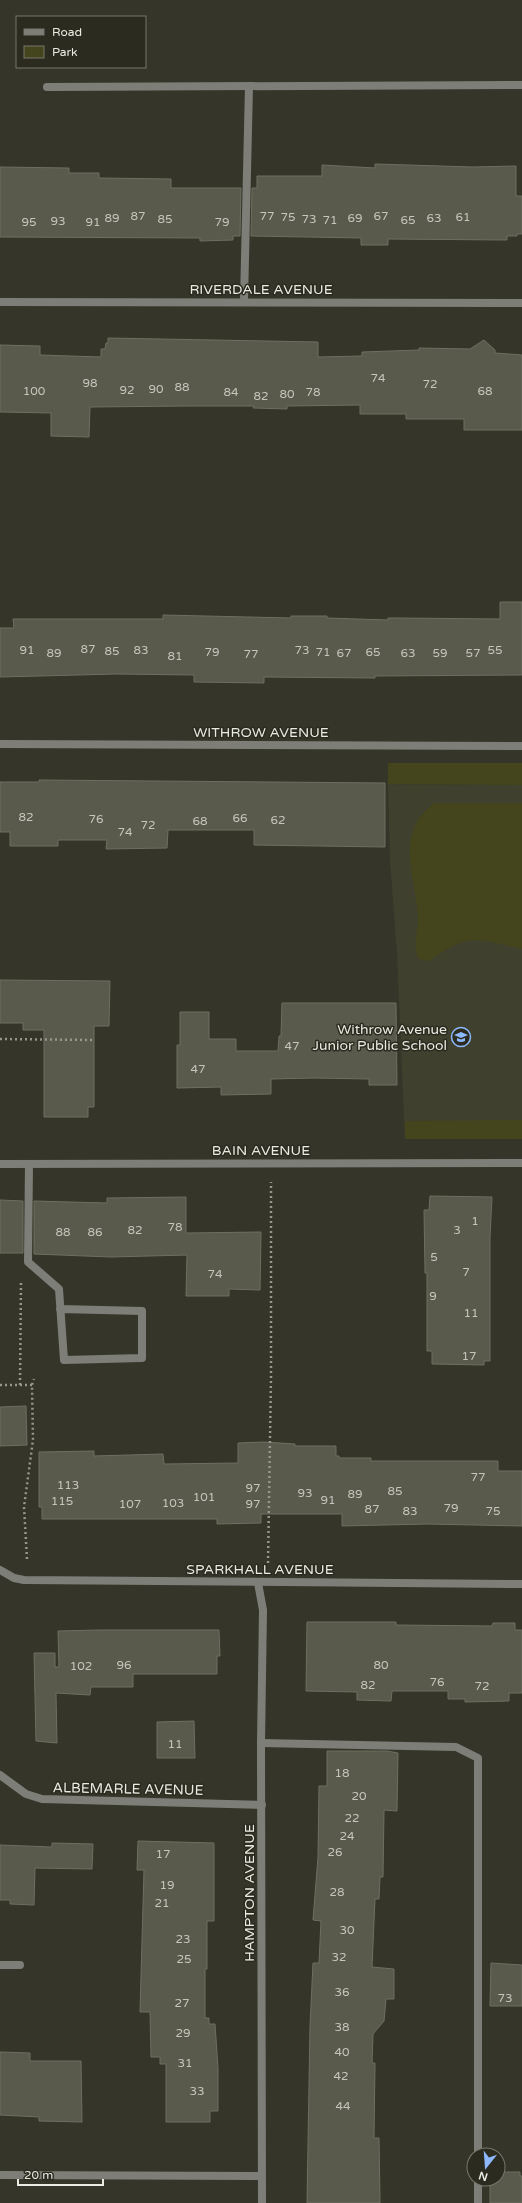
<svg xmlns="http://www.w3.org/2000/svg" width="522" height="2203" font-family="'Varela Round',sans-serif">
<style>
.built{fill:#3f402d}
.green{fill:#45451d}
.building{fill:#59594c;stroke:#6f6f61}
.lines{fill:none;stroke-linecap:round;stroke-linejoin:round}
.path{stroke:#97978e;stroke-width:2.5;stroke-dasharray:2 3;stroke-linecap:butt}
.lane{stroke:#7e7e78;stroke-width:8}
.street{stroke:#7e7e78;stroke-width:8}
.labels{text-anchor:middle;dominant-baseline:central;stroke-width:3;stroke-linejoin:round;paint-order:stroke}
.number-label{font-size:12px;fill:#c5c6bc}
.street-label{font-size:14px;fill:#e9eae2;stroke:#2b2b1f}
.poi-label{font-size:14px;fill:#e9eae2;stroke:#2b2b1f;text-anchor:end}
</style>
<rect width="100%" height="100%" fill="#353529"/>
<polygon class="built" points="388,784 522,785 522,1139 405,1139 397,953 390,861"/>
<g class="green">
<polygon points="388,763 522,763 522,785 388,784"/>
<path d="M 434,803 L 522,803 L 522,949 C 510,946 478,938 467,941 C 453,944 440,953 429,961 L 419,959 C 412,947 418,931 418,917 C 416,877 393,834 434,803 Z"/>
<polygon points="522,1120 522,1139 405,1139 405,1121"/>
</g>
<g class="building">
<polygon points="375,164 473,167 516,166 516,196 522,196 522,234 517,234 517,236 507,236 507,240 388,239 388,245 361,245 361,238 251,236 252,188 257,188 257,176 322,176 322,165 375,168"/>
<polygon points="0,167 69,168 69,173 99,173 99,178 171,179 171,188 241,188 240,236 233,236 233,240 200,241 200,238 0,237"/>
<polygon points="108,338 318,342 318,357 362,356 362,352 419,350 419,348 470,349 484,340 495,350 495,353 522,355 522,430 464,430 464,419 406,419 406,414 360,414 360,405 287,406 287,409 253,408 254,406 186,406 90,407 89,437 51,436 51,413 0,412 0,345 40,346 40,355 101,357 101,349 105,349 106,343 108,343"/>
<polygon points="500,602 522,602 522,675 375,676 375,678 264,677 264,683 194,682 194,675 117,674 0,677 0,628 14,628 13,619 163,619 163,615 291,618 291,616 327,616 327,618 388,620 388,618 398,618 500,619"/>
<polygon points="39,780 385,783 385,847 254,845 254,830 168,830 167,848 106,849 107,840 58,840 58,846 10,846 10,832 0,832 0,782 39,782"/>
<polygon points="0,980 110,981 109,1026 94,1026 94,1107 88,1107 88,1117 44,1117 44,1030 23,1030 23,1023 0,1023"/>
<polygon points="282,1003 396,1003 397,1085 369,1085 369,1079 314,1078 271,1079 271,1094 221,1095 221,1087 177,1088 177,1045 180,1045 180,1012 209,1012 209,1039 236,1039 236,1051 278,1051 279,1036 281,1036"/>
<polygon points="430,1196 492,1197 490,1237 490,1361 484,1361 484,1365 432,1364 432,1351 427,1351 427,1273 425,1273 424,1210 429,1210"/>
<polygon points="186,1197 186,1233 261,1232 260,1290 229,1289 229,1296 186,1296 187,1255 111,1257 34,1254 34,1201 107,1203 107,1198"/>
<polygon points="0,1200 23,1201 23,1253 0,1253"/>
<polygon points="26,1406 27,1445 0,1446 0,1407"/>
<polygon points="264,1442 295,1444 295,1446 336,1446 336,1456 339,1456 339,1458 371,1458 371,1461 498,1461 498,1471 522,1471 522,1526 427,1524 342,1526 342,1514 261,1514 261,1523 217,1524 217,1519 42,1519 42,1507 39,1507 39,1452 94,1451 94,1456 163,1454 164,1464 238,1463 238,1443"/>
<polygon points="307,1622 396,1622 396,1625 492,1626 493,1623 515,1623 515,1630 522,1630 522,1693 509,1693 509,1701 465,1702 465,1699 448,1699 448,1691 392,1691 391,1701 357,1700 357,1692 306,1691"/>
<polygon points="99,1630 219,1630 220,1656 217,1656 217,1674 133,1674 133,1687 91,1687 90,1695 56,1693 57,1743 36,1741 34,1653 55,1653 55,1667 59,1667 58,1631"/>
<polygon points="194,1721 195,1758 157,1758 157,1722"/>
<polygon points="327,1751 387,1751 398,1753 397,1811 384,1810 383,1877 380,1877 379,1899 375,1899 372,1967 394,1969 394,1999 386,1999 384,2021 373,2034 372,2063 375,2063 374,2138 379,2138 380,2203 307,2203 310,2026 313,1963 319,1963 321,1921 313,1920 318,1857 319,1786 327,1786"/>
<polygon points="138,1841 214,1843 214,1921 207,1921 207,1969 205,1969 205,2018 209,2018 209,2024 215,2024 218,2068 218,2111 210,2111 210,2122 166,2122 166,2064 160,2064 160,2057 151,2057 150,2012 140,2012 144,1870 137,1870"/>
<polygon points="52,1843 93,1844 92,1869 35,1868 34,1905 10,1904 10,1900 0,1900 0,1845 52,1847"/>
<polygon points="491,1963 522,1965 522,2006 490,2006"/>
<polygon points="0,2052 30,2053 30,2061 81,2061 82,2122 39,2121 39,2117 0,2115"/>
<polygon points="498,2172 520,2172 520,2176 522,2176 522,2203 490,2203 490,2179 498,2179"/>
</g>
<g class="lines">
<g class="path">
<polyline points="0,1039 93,1040"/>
<polyline points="0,1385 32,1385"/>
<polyline points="20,1385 21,1282"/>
<polyline points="27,1559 24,1507 33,1440 32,1385 34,1379"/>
<polyline points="268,1563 271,1377 271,1182"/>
</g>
<g class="lane">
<polyline points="47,87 522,85"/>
<polyline points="244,301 249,86"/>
<polyline points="29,1164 28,1262 59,1289 64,1360 142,1358 142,1311 60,1309"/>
<polyline points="261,1743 456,1747 478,1758 478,2155"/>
<polyline points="0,1965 20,1965"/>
<polyline points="478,2179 478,2203"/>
</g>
<g class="street">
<polyline points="0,302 522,303"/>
<polyline points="0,744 522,746"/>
<polyline points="0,1164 522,1163"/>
<polyline points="0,1570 14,1578 24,1580 522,1584"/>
<polyline points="258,1583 263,1610 261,1743 262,2203"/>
<polyline points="0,1775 26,1794 42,1799 262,1805"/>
<polyline points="0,2175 262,2176"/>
</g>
</g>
<defs>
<g id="school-ring" transform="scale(1)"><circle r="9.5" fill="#2b2b1f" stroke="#8db9fc" stroke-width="1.5"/><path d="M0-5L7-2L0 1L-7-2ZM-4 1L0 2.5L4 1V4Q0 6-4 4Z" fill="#8db9fc"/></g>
</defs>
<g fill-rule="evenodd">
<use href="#school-ring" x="461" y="1037"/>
</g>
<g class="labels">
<g class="number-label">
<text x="138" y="216">87</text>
<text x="267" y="216">77</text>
<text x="381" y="216">67</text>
<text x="288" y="217">75</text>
<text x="463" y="217">61</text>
<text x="112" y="218">89</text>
<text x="355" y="218">69</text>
<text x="434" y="218">63</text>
<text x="165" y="219">85</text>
<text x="309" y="219">73</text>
<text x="330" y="220">71</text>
<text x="408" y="220">65</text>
<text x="58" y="221">93</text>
<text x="29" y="222">95</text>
<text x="93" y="222">91</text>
<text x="222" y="222">79</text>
<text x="378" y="378">74</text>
<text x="90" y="383">98</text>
<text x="430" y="384">72</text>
<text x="182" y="387">88</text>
<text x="156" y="389">90</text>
<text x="127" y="390">92</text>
<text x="34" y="391">100</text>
<text x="485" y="391">68</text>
<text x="231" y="392">84</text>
<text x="313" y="392">78</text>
<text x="287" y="394">80</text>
<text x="261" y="396">82</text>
<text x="88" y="649">87</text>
<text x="27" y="650">91</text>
<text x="141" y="650">83</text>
<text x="302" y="650">73</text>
<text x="495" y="650">55</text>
<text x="112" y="651">85</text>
<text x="212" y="652">79</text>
<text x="323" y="652">71</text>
<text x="373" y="652">65</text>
<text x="54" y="653">89</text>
<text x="344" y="653">67</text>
<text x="408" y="653">63</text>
<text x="440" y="653">59</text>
<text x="473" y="653">57</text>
<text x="251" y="654">77</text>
<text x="175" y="656">81</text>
<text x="26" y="817">82</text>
<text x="240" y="818">66</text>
<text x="96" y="819">76</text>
<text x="278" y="820">62</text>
<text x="200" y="821">68</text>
<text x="148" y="825">72</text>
<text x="125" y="832">74</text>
<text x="292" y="1046">47</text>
<text x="198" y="1069">47</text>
<text x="475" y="1221">1</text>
<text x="175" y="1227">78</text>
<text x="135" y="1230">82</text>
<text x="457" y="1230">3</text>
<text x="63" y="1232">88</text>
<text x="95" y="1232">86</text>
<text x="434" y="1257">5</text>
<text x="466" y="1272">7</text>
<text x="215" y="1274">74</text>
<text x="433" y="1296">9</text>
<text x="471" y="1313">11</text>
<text x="469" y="1356">17</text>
<text x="478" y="1477">77</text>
<text x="68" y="1485">113</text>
<text x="253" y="1488">97</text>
<text x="395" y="1491">85</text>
<text x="305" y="1493">93</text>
<text x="355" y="1494">89</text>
<text x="204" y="1497">101</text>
<text x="328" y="1500">91</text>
<text x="62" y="1501">115</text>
<text x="173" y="1503">103</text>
<text x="130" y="1504">107</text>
<text x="253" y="1504">97</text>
<text x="451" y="1508">79</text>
<text x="372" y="1509">87</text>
<text x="410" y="1511">83</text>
<text x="493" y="1511">75</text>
<text x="124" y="1665">96</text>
<text x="381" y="1665">80</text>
<text x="81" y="1666">102</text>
<text x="437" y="1682">76</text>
<text x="368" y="1685">82</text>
<text x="482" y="1686">72</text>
<text x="175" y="1744">11</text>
<text x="342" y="1773">18</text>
<text x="359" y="1796">20</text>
<text x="352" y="1818">22</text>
<text x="347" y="1836">24</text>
<text x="335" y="1852">26</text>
<text x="163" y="1854">17</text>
<text x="167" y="1885">19</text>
<text x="337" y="1892">28</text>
<text x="162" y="1903">21</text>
<text x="347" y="1930">30</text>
<text x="183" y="1939">23</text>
<text x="339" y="1957">32</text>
<text x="184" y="1959">25</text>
<text x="342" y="1992">36</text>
<text x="505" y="1998">73</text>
<text x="182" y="2003">27</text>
<text x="342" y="2027">38</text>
<text x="183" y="2033">29</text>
<text x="342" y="2052">40</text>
<text x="185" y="2063">31</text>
<text x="341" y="2076">42</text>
<text x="197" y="2091">33</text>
<text x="343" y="2106">44</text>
</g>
<g class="street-label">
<text x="261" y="289">RIVERDALE AVENUE</text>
<text x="261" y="732">WITHROW AVENUE</text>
<text x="261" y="1150">BAIN AVENUE</text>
<text x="260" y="1569">SPARKHALL AVENUE</text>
<text transform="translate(128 1789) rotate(1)">ALBEMARLE AVENUE</text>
<text transform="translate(249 1893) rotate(-90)">HAMPTON AVENUE</text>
</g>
<g class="poi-label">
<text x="447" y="1029">Withrow Avenue<tspan x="447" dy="16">Junior Public School</tspan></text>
</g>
</g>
<rect x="16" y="16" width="130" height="52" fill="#2b2b1f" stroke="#77776d"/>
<rect x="24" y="29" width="20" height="6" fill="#7e7e78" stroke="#77776d"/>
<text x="52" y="36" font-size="12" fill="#e9eae2">Road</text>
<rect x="24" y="46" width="20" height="12" fill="#45451d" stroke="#77776d"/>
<text x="52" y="56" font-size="12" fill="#e9eae2">Park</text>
<g transform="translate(486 2167) rotate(197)"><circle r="19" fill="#2b2b1f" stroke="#77776d"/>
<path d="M0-3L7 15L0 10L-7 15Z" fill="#8db9fc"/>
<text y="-6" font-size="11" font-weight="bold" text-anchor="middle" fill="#e9eae2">N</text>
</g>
<path d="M18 2179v6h85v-6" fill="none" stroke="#e9eae2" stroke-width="2"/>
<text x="24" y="2179" font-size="12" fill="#e9eae2" stroke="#2b2b1f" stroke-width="3" paint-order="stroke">20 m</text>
</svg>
